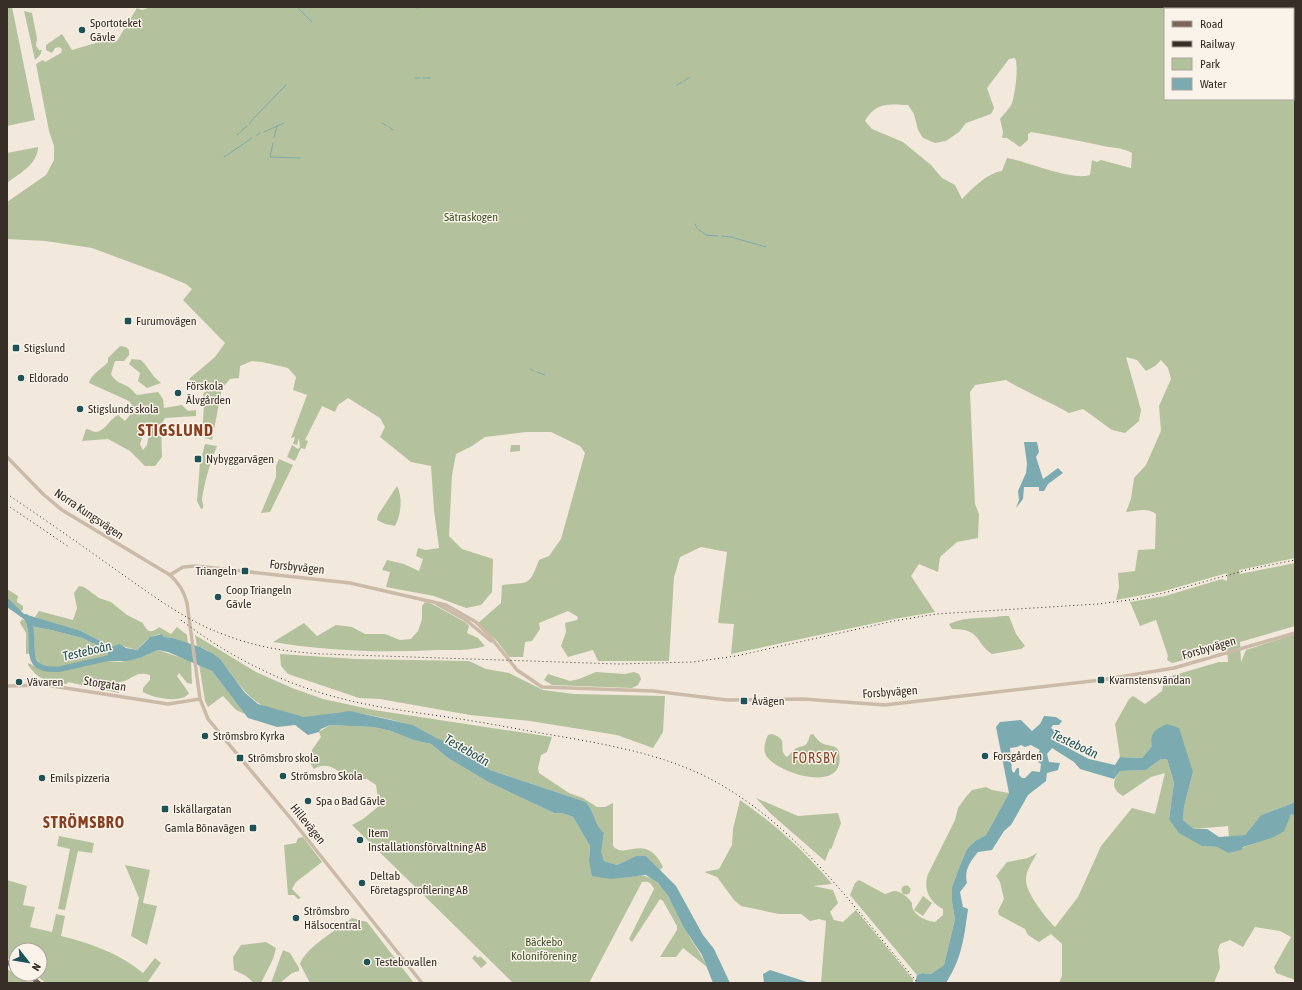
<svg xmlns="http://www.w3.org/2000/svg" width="1302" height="990" font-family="'Asap Condensed',sans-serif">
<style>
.green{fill:#b3c29c;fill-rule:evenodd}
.water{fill:#7baab0;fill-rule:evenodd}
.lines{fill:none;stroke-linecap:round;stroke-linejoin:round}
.stream{stroke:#7baab0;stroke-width:1}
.river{stroke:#7baab0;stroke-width:5.5}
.minor{stroke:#cbbaa8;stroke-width:3.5}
.major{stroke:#796659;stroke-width:4.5}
.rail{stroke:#372e28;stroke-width:1;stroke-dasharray:1 3;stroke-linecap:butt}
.poi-dot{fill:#1d5259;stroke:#faf3e9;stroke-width:1.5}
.labels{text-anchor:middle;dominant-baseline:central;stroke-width:3;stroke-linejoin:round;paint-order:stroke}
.poi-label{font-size:12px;fill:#372e28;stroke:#faf3e9;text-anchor:start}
.park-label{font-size:12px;fill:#44562c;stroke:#faf3e9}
.street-label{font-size:12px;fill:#372e28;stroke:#faf3e9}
.water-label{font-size:13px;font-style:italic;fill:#1d5259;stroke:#faf3e9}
.quarter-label{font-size:14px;letter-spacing:1px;fill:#873f21;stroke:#faf3e9}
.district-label{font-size:16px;font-weight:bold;letter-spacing:1px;fill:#873f21;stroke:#faf3e9}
</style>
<rect width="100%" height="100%" fill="#f2e9dc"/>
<g class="green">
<polygon points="7,7 12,7 35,120 7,126"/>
<path d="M 151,7 L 1295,7 L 1295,558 L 1239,570 L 1240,574 L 1295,563 L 1295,626 L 1240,642 L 1241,662 L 1246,650 L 1295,634 L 1295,800 L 1293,803 L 1261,815 L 1245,835 L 1229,837 L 1228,826 L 1194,829 L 1183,820 L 1184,807 L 1193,772 L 1152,746 L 1142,758 L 1120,757 L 1115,724 L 1129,699 L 1133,696 L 1145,704 L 1162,691 L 1163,685 L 1161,677 L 1168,677 L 1219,662 L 1228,662 L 1227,647 L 1204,655 L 1172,663 L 1167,660 L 1168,656 L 1156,620 L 1140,626 L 1130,602 L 1165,596 L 1222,579 L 1227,581 L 1227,573 L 1164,591 L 1116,600 L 1119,587 L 1118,573 L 1135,571 L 1138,550 L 1155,549 L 1156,514 C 1147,507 1137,511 1126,512 L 1131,499 L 1134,478 L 1146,465 L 1161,431 L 1159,406 L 1171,379 L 1168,368 L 1161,360 L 1155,366 L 1146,371 L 1137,360 L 1126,357 L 1141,410 L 1139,421 L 1125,433 L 1112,430 L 1083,409 L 1069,413 C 1048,401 1026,392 1006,380 L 975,385 L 970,392 L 975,504 L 979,514 L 978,538 L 957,542 L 940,557 L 938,572 L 919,564 L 911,576 L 935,612 L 894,619 L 731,654 L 734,624 L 718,623 L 727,552 L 701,547 L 680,557 L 674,577 L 669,661 L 598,661 L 593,650 L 568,657 L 561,646 L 566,632 L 565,623 L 577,620 L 578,617 L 568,611 L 539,623 L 540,629 L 532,641 L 525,642 L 523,657 L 509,657 L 497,641 L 478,623 L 501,603 L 502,585 C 529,582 529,587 539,560 L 549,556 L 561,539 L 585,453 L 580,446 L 551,432 L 526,432 L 485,437 L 472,446 L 456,454 L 452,475 L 449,536 L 462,549 L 493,559 L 492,592 L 481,605 L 466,608 L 434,596 L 386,587 L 390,572 L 382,570 L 387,560 L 404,564 L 419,571 L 423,559 L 416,556 L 418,548 L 426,550 L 439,548 L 434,510 L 431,466 L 411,462 L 380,437 L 385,427 L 380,418 L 348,398 L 338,405 L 335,412 L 322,406 L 305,440 L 308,441 L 305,449 L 301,448 L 295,461 L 287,457 L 292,445 L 298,449 L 300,447 L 299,438 L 297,445 L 293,444 L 295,437 L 291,438 L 307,395 L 293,390 L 296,377 L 288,368 L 262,362 L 252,361 L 240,366 L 239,378 L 230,379 L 222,388 L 212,440 L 205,438 C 200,427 206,408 203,394 L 207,390 L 203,384 L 195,386 L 189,379 L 215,357 L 225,343 L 183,300 L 192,289 L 186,284 L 162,274 L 92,248 L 45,241 L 7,239 L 7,202 L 46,175 L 54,160 L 54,146 L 49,131 L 36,64 L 43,60 L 45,62 L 61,53 L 62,49 L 59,47 L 55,48 L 52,53 L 46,50 L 46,45 L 62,34 L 72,50 L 99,42 L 117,41 L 137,8 L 142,10 ZM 1165,9 L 1293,9 L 1293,99 L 1165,99 ZM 1015,58 C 1019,66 1015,94 1012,103 C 1010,108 1004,114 1000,119 L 1003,132 L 1002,138 L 1007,138 L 1020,147 L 1028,140 L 1028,134 L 1031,132 C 1054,136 1076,140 1099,145 C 1110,148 1122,147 1132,153 L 1131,168 L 1101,160 L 1097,162 L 1092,160 L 1090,175 C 1071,181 1029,162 1007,158 L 1002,171 C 987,173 973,188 962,199 L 955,185 L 942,178 L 931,165 L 903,142 L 872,129 L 865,121 C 876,102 888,104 908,105 L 914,114 L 918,130 L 923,138 L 935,143 L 946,141 L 959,132 L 966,123 L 991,114 L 994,108 L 987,88 L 1009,59 Z"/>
<polygon points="24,11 32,13 37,38 36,46 39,50 42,50 40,55 35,60"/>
<path d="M 38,147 C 37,165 21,172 7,183 L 7,153 Z"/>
<path d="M 120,346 L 126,347 L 129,350 L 129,355 L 124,361 L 115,361 L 111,374 C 115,382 121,383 127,386 C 131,388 134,393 137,395 L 158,392 L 163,399 L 164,408 L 182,405 L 188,411 L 196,410 L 196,416 L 165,418 L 161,425 L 162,457 L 155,466 L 145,466 L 130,451 L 108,439 L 82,441 L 86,429 C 90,429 92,432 96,432 C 105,431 110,419 118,415 L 125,421 L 130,415 L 132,405 L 129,401 L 89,383 C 91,374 102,369 108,362 L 108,358 ZM 146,426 L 150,427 L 147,445 L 143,450 L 140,444 Z"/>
<path d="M 132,359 L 141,360 C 149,368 151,375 161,383 L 147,388 L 138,381 L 140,373 L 129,364 Z"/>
<path d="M 205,444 L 217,446 C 210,463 205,480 202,499 C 202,503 204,504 203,508 L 201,509 L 197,501 L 200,463 Z"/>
<polygon points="511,445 520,445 520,451 510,452"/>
<polygon points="279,459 293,465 270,512 261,513 276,477 276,466"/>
<path d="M 397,486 C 403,498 401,515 395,526 L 385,524 L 377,520 L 378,515 Z"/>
<path d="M 79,586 L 84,587 L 99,598 L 111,602 L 127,615 L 143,623 C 147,632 151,634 159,627 L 171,634 L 177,627 L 187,635 L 188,644 L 173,638 L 164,637 L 162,634 C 150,635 145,641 137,650 L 122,646 L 112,647 L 81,631 L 55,625 L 35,617 L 39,611 L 73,620 L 77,608 L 74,593 Z"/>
<polygon points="7,589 18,596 17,602 23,606 23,610 20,611 7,597"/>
<path d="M 425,602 L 432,604 L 465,622 L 469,626 L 467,633 L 478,638 L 485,646 C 469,651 454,650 437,650 C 383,653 327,651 273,642 L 304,623 L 317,636 L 336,625 L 352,627 L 365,634 L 385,634 L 400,640 L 411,639 L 418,631 L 422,619 L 422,606 Z"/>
<path d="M 1002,616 L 1009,616 L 1016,634 L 1025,646 L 1021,649 L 992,654 C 974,642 982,629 952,629 L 949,624 C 966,616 984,619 1002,616 Z"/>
<path d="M 22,619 L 35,627 L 51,630 L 82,638 L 99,646 L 108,653 L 107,661 L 120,662 L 140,658 L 158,650 L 191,661 L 192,684 L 187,683 L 179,673 L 177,676 L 189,693 C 183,704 152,698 143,692 L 143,688 L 150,680 L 150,675 C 133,670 133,681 119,682 L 119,693 L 68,682 L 67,684 C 48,681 40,682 28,665 L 28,663 L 39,668 L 41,666 L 33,653 L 26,654 L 26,633 L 20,623 Z"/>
<path d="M 195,635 L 256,672 L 292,688 L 323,699 L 374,710 L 552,737 L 547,752 L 541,755 L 538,768 L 539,773 L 569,793 L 583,798 L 597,807 L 605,807 L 613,803 L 613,846 C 626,861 645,831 663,867 L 660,870 L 646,856 L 636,856 L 617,865 L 604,861 L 600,852 L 604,834 C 594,825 595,812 586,802 L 490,770 L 479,763 L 479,757 C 466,748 450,746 435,738 C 428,735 422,729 414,726 C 404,722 360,712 349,712 C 334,711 318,718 304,717 C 294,716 281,712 271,709 C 235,697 231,656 197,646 Z"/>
<polygon points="280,654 356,659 469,661 486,669 509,673 543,690 574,694 665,696 663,732 653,748 617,735 530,721 470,715 380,699 359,698 288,674 281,666"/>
<polygon points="199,664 212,671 245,714 236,710 223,696 208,707 205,701"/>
<polygon points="596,672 625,674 634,672 639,674 641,679 638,685 632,688 552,685 544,680 548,674 570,681 579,679"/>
<path d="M 330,725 L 373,727 L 391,731 L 413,740 L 431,744 L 448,758 L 488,782 L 554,813 L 562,813 L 573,817 L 590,846 L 589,860 L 639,876 C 663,873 675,913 685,929 C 692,942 701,953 707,967 L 683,948 L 676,957 L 660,957 L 677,930 L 677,926 L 663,901 L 660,899 L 632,942 L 629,939 L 654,889 C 651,883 649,881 642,882 L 589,983 L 513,983 L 352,825 L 363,819 L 379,806 L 373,801 L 378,798 L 376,785 L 367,779 L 349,780 C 340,771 327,760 314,769 L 310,763 L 312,750 L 321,737 L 319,732 Z"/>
<path d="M 772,734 C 791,740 776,749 787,757 C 790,755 791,752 794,750 C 802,743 806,751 810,735 L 813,734 C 816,738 820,743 824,744 C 828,746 836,745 838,750 C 840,753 840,761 839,765 C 831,792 769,769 765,753 C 763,747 766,740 768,735 Z"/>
<path d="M 1161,759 L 1167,759 L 1174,783 L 1169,819 L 1202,846 L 1217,847 L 1228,853 L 1263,840 L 1291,814 L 1295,816 L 1295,980 L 1276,973 L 1274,967 L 1291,937 L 1280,931 L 1255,927 L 1243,947 L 1230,940 L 1220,944 L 1218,950 L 1220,968 L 1214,983 L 1059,983 L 1062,976 L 1062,944 L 1051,934 L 1039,942 L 1028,935 L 1025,929 L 999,915 L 998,911 L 1004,899 L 1000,882 L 996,876 L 1007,862 L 1028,858 L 1037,853 C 1033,861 1026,870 1026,879 C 1025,892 1046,918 1055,927 L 1078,897 L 1101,846 L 1132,808 L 1155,814 L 1165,773 L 1151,777 L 1123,796 C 1111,789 1112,781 1120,771 L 1146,770 Z"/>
<path d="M 986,787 L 992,790 L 1009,793 L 986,835 L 975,841 L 967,849 L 959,868 L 952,887 L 952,902 L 955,919 L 944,965 L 931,974 L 922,973 L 917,975 L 850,895 L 855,883 L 859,880 L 885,894 C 889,893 892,891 895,891 C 901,891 909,898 912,903 C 911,914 925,921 935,922 L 943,915 L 943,909 C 929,902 923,888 928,874 L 955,820 L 958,808 L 965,798 L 972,790 Z"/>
<polygon points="756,798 798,816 838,813 841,823 831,850 830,848 825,861 770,813"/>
<path d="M 740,800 C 775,824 805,852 832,884 L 813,886 L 833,890 L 838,903 L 830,912 L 834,920 L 843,922 L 856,910 L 913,979 L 913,983 L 821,983 L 826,921 L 819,919 L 810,921 L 801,914 L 779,914 L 741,906 L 734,900 L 717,877 L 704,872 L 719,869 L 732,845 L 733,829 Z"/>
<polygon points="59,836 94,843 92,853 78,851 65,910 58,909 70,849 57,846"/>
<polygon points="303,837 322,862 296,882 292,889 301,898 298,899 294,895 288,895 284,845 296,843 298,838"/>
<polygon points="125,865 150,870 143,903 157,906 147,945 131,936 139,898"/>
<path d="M 7,880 L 27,886 L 23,905 L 35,907 L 30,927 L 52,932 L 56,914 L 65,916 L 61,936 C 90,943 119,953 143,973 L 155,958 L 161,963 L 147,983 L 46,983 L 34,974 L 40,974 L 40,950 L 16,950 L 16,963 L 7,958 Z"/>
<circle cx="906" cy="890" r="4.5"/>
<polygon points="923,896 932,903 923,916 914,910"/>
<path d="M 352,918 L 367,922 L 414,983 L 310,983 L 300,964 C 305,948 339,928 352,918 Z"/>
<polygon points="266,942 276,948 273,959 261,983 254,983 246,976 234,970 233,957 241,945"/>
<polygon points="283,950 290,953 299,968 299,971 292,973 280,983 271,983"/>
<polygon points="475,955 478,958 480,956 487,963 481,968 472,958"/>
<polygon points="7,969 29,983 7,983"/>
</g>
<g class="water">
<polygon points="1024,442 1037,442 1039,452 1036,457 1043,479 1058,468 1063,473 1048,484 1044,491 1039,491 1039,487 1024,487 1023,499 1016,508 1019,500 1018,491 1026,473 1027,464"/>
<path d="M 7,597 L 24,614 L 81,631 L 112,647 L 119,644 L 126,648 L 137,650 L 150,637 L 162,634 L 164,637 L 173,638 L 200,647 L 212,653 L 220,659 L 245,693 L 258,704 L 304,717 L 350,711 L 413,725 L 436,738 L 455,745 L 463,750 L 475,751 L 480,763 L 490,770 L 586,802 C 595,812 594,825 604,833 L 601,852 L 604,861 L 617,865 L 636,856 L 646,856 L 676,886 L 703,935 L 714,949 L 730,983 L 713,983 L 702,955 L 684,928 L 668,896 L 658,883 L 646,875 L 611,879 L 592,876 L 589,860 L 590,846 L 573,817 L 562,813 L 554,813 L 488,782 L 448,758 L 431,744 L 413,740 L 391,731 L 373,727 L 330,725 L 321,729 L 319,732 L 308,735 L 295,725 L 277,727 L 248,718 L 212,671 L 168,652 L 158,650 L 140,658 L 127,661 L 107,661 L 108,653 L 99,646 L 82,638 L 51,630 L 35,627 L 7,607 Z"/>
<path d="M 1044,716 L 1056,717 L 1062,721 L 1059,725 L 1053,725 L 1051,728 L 1090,751 L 1091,755 L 1054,738 L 1053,740 L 1089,759 L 1115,765 L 1120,757 L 1142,758 L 1152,746 C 1149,733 1156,729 1167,724 L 1179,728 L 1193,772 L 1184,807 L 1183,820 L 1194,829 L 1207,829 L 1219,837 L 1245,835 L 1261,815 L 1293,803 L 1295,800 L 1295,816 L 1291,814 L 1284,831 L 1274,837 L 1243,847 L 1241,850 L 1228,853 L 1217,847 L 1202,846 L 1179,833 L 1169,819 L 1174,783 L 1167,759 L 1161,759 L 1146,770 L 1120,771 L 1114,779 L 1080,769 L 1074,762 L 1052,748 L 1047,754 L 1049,762 L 1060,763 L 1058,770 L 1047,773 L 1046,781 L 1028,795 L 1011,825 L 1004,831 L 992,850 L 978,852 C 970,862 964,870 967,883 L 960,892 L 963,907 L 968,909 C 964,938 962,958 946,983 L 915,983 L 917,975 L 922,973 L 931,974 L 944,965 L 955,919 L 952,902 L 952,887 L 959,868 L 967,849 L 975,841 L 986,835 L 1009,793 L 996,727 L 1000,722 L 1021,720 L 1032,731 L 1040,724 ZM 1021,745 L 1025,747 L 1031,745 L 1040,750 L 1036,757 L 1037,761 L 1041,764 L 1040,772 L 1032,771 L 1025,778 L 1022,778 L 1019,775 L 1019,768 L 1017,768 L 1014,773 L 1012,771 L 1010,748 L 1017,747 Z"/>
<polygon points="770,970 810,983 764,983 763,974"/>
</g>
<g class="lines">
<g class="stream">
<polyline points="297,7 312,22"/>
<polyline points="417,9 418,7"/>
<polyline points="415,78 420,78"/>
<polyline points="423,78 430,78"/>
<polyline points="684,81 690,77"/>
<polyline points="677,85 682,82"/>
<polyline points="254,118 286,85"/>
<polyline points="382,123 387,126"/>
<polyline points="249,124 253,119"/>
<polyline points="389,127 393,130"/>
<polyline points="264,132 284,123"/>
<polyline points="237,135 247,126"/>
<polyline points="257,135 260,133"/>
<polyline points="274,138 277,126"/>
<polyline points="273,143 270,157 300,158"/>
<polyline points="224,157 252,138"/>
<polyline points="695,224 697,228"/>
<polyline points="698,229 706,235 718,236"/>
<polyline points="722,236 731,237 766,247"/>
<polyline points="530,369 534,371"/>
<polyline points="537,372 545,375"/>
</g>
<path class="river" d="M 26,617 C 41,637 15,673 60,669 L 113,657"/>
<g class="minor">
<path d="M 7,457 L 43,494 L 62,510 L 170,575 C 179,583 184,591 187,603 L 200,699 L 208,719 L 292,820 L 422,983"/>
<polyline points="170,575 183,567 196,566 350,583 446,605 476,622 488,634 517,670 542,687 653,691 727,700 803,699 885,705 1101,680 1174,668 1295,633"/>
<polyline points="437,604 466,620 491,641"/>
<polyline points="7,686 46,685 168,704 200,699"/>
</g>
<g class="major">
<polyline points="7,962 16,968"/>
<polyline points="26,974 39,983"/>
</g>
<g class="rail">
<path d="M 7,494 C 47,521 87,549 126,577 C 159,600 190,623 228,636 C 259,648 290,652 323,654 L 618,664 L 693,662 L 736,656 L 894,621 L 936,614 L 1098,604 L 1137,599 L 1164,593 L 1250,569 L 1295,560"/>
<polyline points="7,505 69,547"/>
<path d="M 181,620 C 224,653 273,679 325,694 C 364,706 406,711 447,717 C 482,722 517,729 552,735 C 609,745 665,754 716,782 C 801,829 856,911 918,983"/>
</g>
</g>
<g class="poi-dot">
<circle cx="82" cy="30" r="4"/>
<rect x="124" y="317" width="8" height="8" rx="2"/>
<rect x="12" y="344" width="8" height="8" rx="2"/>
<circle cx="21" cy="378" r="4"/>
<circle cx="178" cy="393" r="4"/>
<circle cx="80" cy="409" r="4"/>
<rect x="194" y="455" width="8" height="8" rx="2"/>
<rect x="241" y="567" width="8" height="8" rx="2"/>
<circle cx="218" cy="597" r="4"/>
<rect x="1097" y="676" width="8" height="8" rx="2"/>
<circle cx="19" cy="682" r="4"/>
<rect x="740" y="697" width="8" height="8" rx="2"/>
<circle cx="205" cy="736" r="4"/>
<circle cx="985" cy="756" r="4"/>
<rect x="236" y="754" width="8" height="8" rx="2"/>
<circle cx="283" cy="776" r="4"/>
<circle cx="42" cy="778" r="4"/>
<circle cx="308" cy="801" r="4"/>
<rect x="161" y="805" width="8" height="8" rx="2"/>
<rect x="249" y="824" width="8" height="8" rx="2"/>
<circle cx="360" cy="840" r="4"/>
<circle cx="362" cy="883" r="4"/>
<circle cx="296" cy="918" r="4"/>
<circle cx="367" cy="962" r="4"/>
</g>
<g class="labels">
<g class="poi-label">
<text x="90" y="23">Sportoteket<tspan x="90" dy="14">Gävle</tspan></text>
<text x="136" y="321">Furumovägen</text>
<text x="24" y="348">Stigslund</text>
<text x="29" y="378">Eldorado</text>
<text x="186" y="386">Förskola<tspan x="186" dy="14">Älvgården</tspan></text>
<text x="88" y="409">Stigslunds skola</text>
<text x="206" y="459">Nybyggarvägen</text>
<text x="237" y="571" text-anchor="end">Triangeln</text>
<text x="226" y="590">Coop Triangeln<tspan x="226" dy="14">Gävle</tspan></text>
<text x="1109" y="680">Kvarnstensvändan</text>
<text x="27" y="682">Vävaren</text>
<text x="752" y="701">Åvägen</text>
<text x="213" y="736">Strömsbro Kyrka</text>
<text x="993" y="756">Forsgården</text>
<text x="248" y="758">Strömsbro skola</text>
<text x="291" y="776">Strömsbro Skola</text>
<text x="50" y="778">Emils pizzeria</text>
<text x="316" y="801">Spa o Bad Gävle</text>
<text x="173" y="809">Iskällargatan</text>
<text x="245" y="828" text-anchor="end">Gamla Bönavägen</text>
<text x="368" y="833">Item<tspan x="368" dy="14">Installationsförvaltning AB</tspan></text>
<text x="370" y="876">Deltab<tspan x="370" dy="14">Företagsprofilering AB</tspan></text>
<text x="304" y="911">Strömsbro<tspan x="304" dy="14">Hälsocentral</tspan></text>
<text x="375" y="962">Testebovallen</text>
</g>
<g class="park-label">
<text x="471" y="217">Sätraskogen</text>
<text x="544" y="942">Bäckebo<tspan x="544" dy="14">Koloniförening</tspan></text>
</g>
<g class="street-label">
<text transform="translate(89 514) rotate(34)">Norra Kungsvägen</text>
<text transform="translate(297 567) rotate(6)">Forsbyvägen</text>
<text transform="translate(1209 648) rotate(-16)">Forsbyvägen</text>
<text transform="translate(105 684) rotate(9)">Storgatan</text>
<text transform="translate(890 692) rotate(-4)">Forsbyvägen</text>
<text transform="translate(308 824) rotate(51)">Hillevägen</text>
</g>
<g class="water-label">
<text transform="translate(87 651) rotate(-13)">Testeboån</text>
<text transform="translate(1075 744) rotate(25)">Testeboån</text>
<text transform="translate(467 750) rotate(30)">Testeboån</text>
</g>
<g class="quarter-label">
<text x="815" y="758">FORSBY</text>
</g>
<g class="district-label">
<text x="176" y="430">STIGSLUND</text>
<text x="84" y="822">STRÖMSBRO</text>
</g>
</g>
<rect width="1302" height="990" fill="none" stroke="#372e28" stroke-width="16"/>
<rect x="1164" y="8" width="130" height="92" fill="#faf3e9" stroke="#aca49c"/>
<rect x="1172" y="21" width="20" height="6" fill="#796659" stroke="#aca49c"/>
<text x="1200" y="28" font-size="12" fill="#372e28">Road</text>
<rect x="1172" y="41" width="20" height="6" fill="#372e28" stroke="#aca49c"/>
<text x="1200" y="48" font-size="12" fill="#372e28">Railway</text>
<rect x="1172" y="58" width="20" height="12" fill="#b3c29c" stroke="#aca49c"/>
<text x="1200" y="68" font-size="12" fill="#372e28">Park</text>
<rect x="1172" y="78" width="20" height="12" fill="#7baab0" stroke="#aca49c"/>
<text x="1200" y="88" font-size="12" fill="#372e28">Water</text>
<g transform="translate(28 962) rotate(121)"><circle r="19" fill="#faf3e9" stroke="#aca49c"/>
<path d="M0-3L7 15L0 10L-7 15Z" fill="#1d5259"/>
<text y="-6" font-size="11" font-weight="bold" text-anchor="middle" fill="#372e28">N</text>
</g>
</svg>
